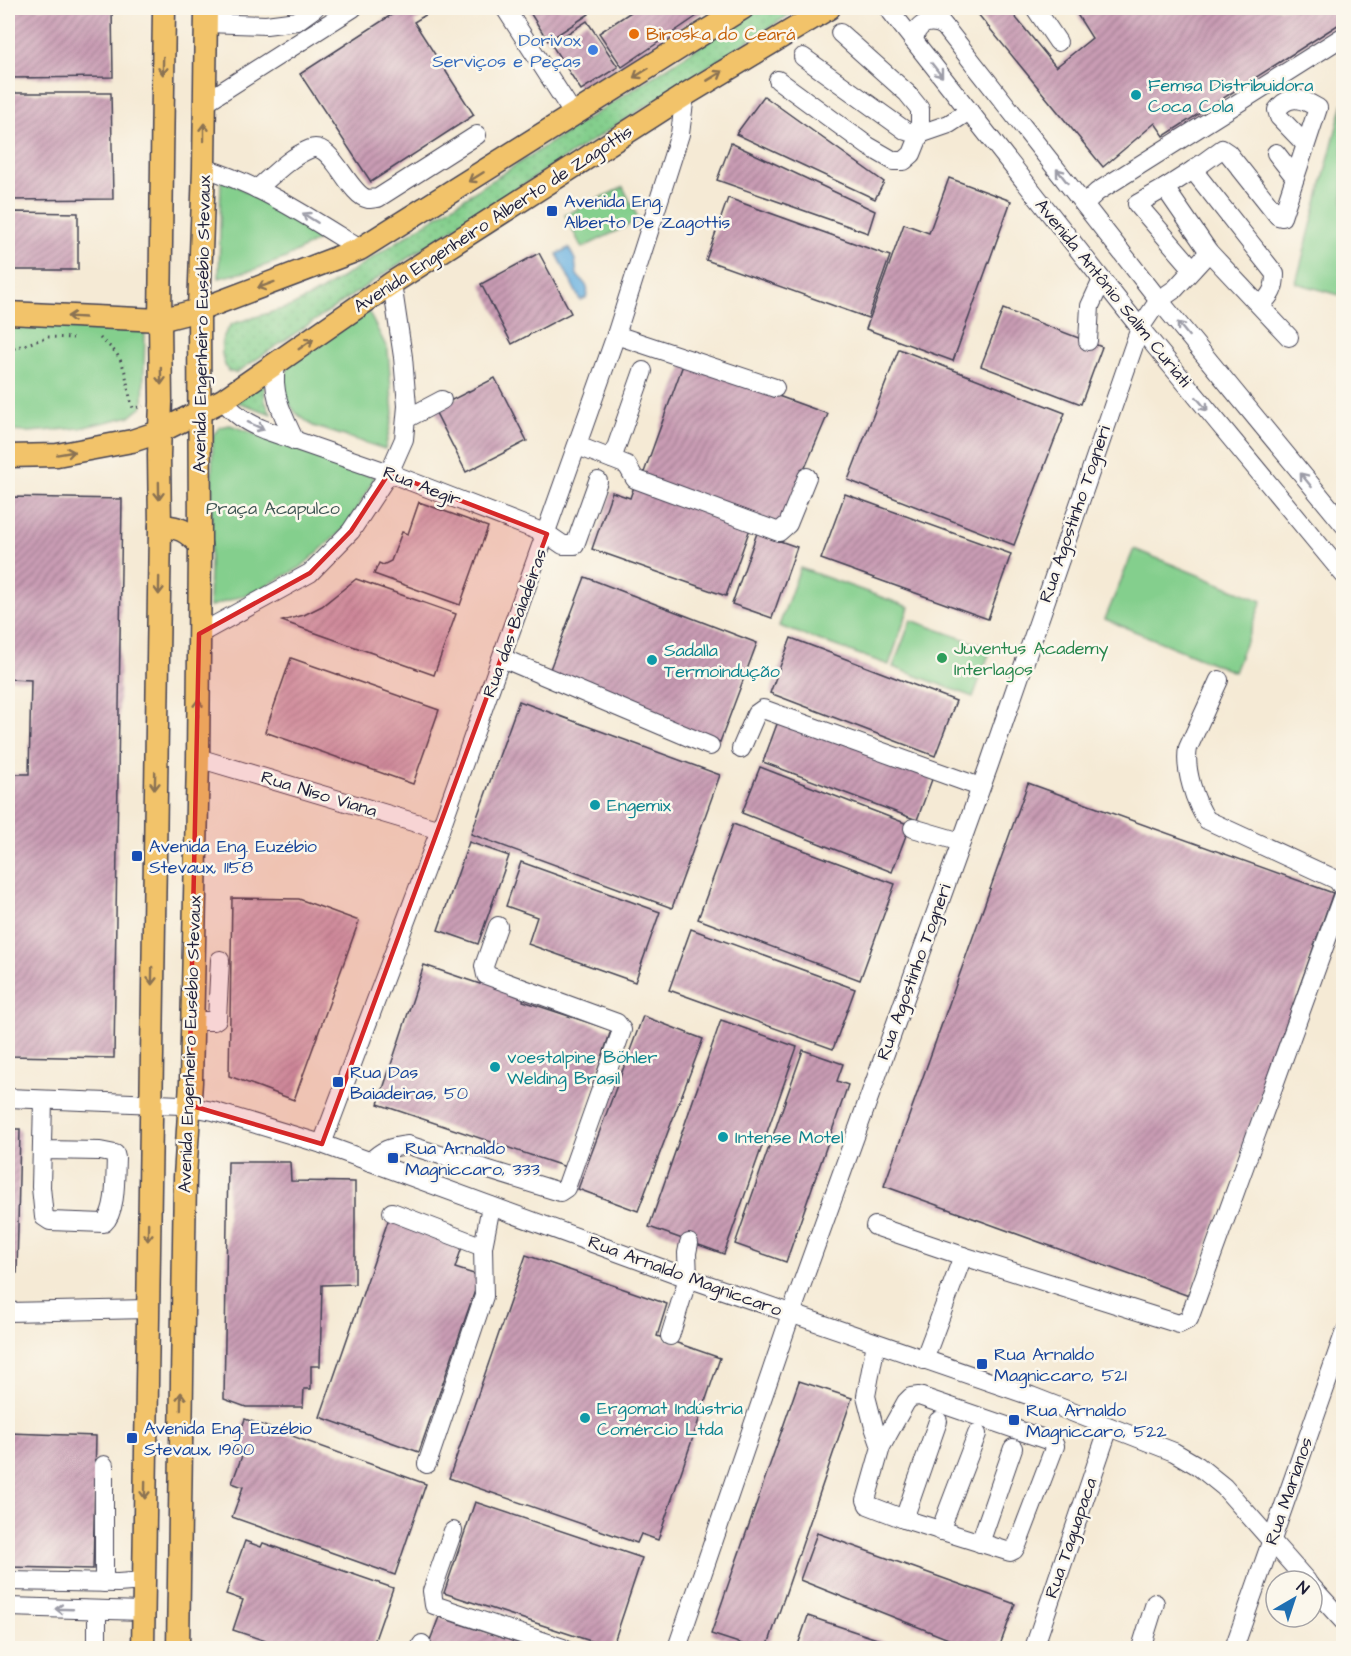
<svg xmlns="http://www.w3.org/2000/svg" width="1351" height="1656" font-family="'Architects Daughter',sans-serif">
<style>
.grass{fill:url(#grass-dots);stroke:#537864;stroke-width:1.5}
.green{fill:#84cf8d;stroke:#537864;stroke-width:1.5}
.water{fill:#69b1e0;stroke:#466a8e;stroke-width:1.5}
.building{fill:url(#building-hatch)}
.lines{fill:none;stroke-linecap:round;stroke-linejoin:round}
.minor-casing{stroke:#424052;stroke-width:20}
.major-casing{stroke:#424052;stroke-width:25}
.path{stroke:#424052;stroke-width:3;stroke-dasharray:1.5 4.5;stroke-linecap:butt}
.minor{stroke:#fff;stroke-width:18}
.major{stroke:#f2c36a;stroke-width:22}
.oneway{stroke:#8a7252}
.oneway2{stroke:#9c9ca7}
.marked{fill:#d62828;fill-opacity:0.2;stroke:#d62828;stroke-width:4.5;stroke-linejoin:round}
.food-dot{fill:#e8710a;stroke:#fbf7ec;stroke-width:2}
.shop-dot{fill:#3f7fe0;stroke:#fbf7ec;stroke-width:2}
.culture-dot{fill:#0f9aa8;stroke:#fbf7ec;stroke-width:2}
.transit-dot{fill:#1a4fb4;stroke:#fbf7ec;stroke-width:2}
.leisure-dot{fill:#2e9e5b;stroke:#fbf7ec;stroke-width:2}
.labels{text-anchor:middle;dominant-baseline:central;stroke-width:5;stroke-linejoin:round;paint-order:stroke}
.food-label{font-size:18px;fill:#c56008;stroke:#fbf7ec;text-anchor:start}
.shop-label{font-size:18px;fill:#366cbe;stroke:#fbf7ec;text-anchor:end}
.culture-label{font-size:18px;fill:#0d838f;stroke:#fbf7ec;text-anchor:start}
.transit-label{font-size:18px;fill:#164399;stroke:#fbf7ec;text-anchor:start}
.street-label{font-size:18px;fill:#22223b;stroke:#fbf7ec}
.park-label{font-size:18px;fill:#3f5654;stroke:#fbf7ec}
.leisure-label{font-size:18px;fill:#27864d;stroke:#fbf7ec;text-anchor:start}
</style>
<defs>
<pattern id="grass-dots" width="8" height="8" patternUnits="userSpaceOnUse" patternTransform="scale(1.5)"><rect width="8" height="8" fill="#84cf8d"/><path d="M2 2h.1M6 6h.1" fill="none" stroke="#72b17b" stroke-width="1.8" stroke-linecap="round"/></pattern>
<pattern id="building-hatch" width="6" height="6" patternUnits="userSpaceOnUse" patternTransform="scale(1.5)"><rect width="6" height="6" fill="#c99cb4"/><path d="M-1 1l2-2M0 6l6-6M5 7l2-2" fill="none" stroke="#a37f94"/></pattern>
</defs>
<rect width="100%" height="100%" fill="#fbf7ec"/>
<filter id="ink" filterUnits="userSpaceOnUse"><feTurbulence type="fractalNoise" baseFrequency=".0167" numOctaves="2"/><feDisplacementMap in="SourceGraphic" scale="12" xChannelSelector="R" yChannelSelector="G"/><feConvolveMatrix kernelMatrix="1 2 1 2 8 2 1 2 1" color-interpolation-filters="sRGB"/></filter>
<filter id="wash" filterUnits="userSpaceOnUse"><feTurbulence type="fractalNoise" baseFrequency=".008" numOctaves="4" result="noise"/><feDisplacementMap in="SourceGraphic" scale="24" xChannelSelector="R" yChannelSelector="G"/><feGaussianBlur stdDeviation="1.35" result="paint"/><feColorMatrix in="noise" values="0 0 0 0 0 0 0 0 0 0 0 0 0 0 0 0 0 1.4 0 .05"/><feComposite in="paint" operator="in"/></filter>
<g filter="url(#wash)">
<rect width="100%" height="100%" fill="#f5ead5"/>
<g class="grass">
<path d="M 759,8 L 800,8 L 414,254 L 236,373 L 228,371 C 219,355 219,337 232,324 L 292,306 L 321,291 Z"/>
<polygon points="264,376 265,401 271,414 232,400"/>
</g>
<g class="green">
<polygon points="1343,103 1343,296 1296,283"/>
<polygon points="221,177 325,236 286,258 253,270 219,278"/>
<polygon points="623,187 639,220 582,248 565,215"/>
<polygon points="367,309 388,350 393,414 385,449 313,426 296,413 284,397 284,379 291,362"/>
<polygon points="8,317 134,324 145,334 143,406 131,416 80,428 29,432 8,431"/>
<polygon points="230,425 375,477 347,526 300,568 254,592 209,607 213,435 220,427"/>
<polygon points="1134,549 1262,601 1234,672 1105,619"/>
<polygon points="800,568 909,607 889,665 779,626"/>
<polygon points="911,620 991,649 973,697 893,667"/>
</g>
<path class="water" d="M 569,248 L 575,260 L 577,275 C 583,283 591,286 586,298 L 580,300 L 557,254 Z"/>
<g id="blocks">
<g class="building">
<polygon points="8,8 112,8 113,77 8,78"/>
<polygon points="402,8 437,8 414,22 474,115 371,182 300,74"/>
<polygon points="527,8 585,8 589,14 548,41"/>
<polygon points="628,8 704,8 706,10 622,67 599,33 631,12"/>
<polygon points="973,8 1008,8 1056,67 1092,38 1073,8 1344,8 1344,21 1164,136 1155,123 1103,167"/>
<polygon points="587,21 618,67 581,90 551,44"/>
<polygon points="8,93 111,93 113,199 8,200"/>
<polygon points="764,96 884,182 875,199 736,134"/>
<polygon points="731,143 875,211 868,233 717,180"/>
<polygon points="949,178 1011,201 953,361 866,329 904,224 929,233"/>
<polygon points="728,198 890,256 868,318 706,260"/>
<polygon points="15,212 78,213 78,270 8,270 8,249 15,249"/>
<polygon points="539,253 571,313 512,344 481,284"/>
<polygon points="1003,309 1102,347 1081,404 981,366"/>
<polygon points="899,349 1065,413 1014,545 848,480"/>
<polygon points="684,362 828,414 780,526 642,478"/>
<polygon points="495,378 527,441 466,472 434,409"/>
<polygon points="636,481 752,523 726,596 592,549 612,492 630,498"/>
<polygon points="845,494 1011,554 988,619 821,559"/>
<polygon points="8,497 122,499 114,1058 8,1056 8,774 29,774 31,680 8,679"/>
<polygon points="419,502 488,527 460,605 374,574 379,563 383,565 391,561 402,532 408,534"/>
<polygon points="757,533 797,547 772,618 732,604"/>
<polygon points="585,577 757,643 720,742 547,677"/>
<polygon points="356,579 456,614 434,675 282,621 304,615 322,606"/>
<polygon points="791,638 956,701 935,756 770,693"/>
<polygon points="291,658 439,710 413,784 265,732"/>
<polygon points="519,701 720,775 672,908 471,834"/>
<polygon points="780,716 934,774 917,820 763,762"/>
<polygon points="760,767 910,825 892,872 742,813"/>
<polygon points="1028,783 1333,893 1189,1296 884,1186"/>
<polygon points="733,824 895,884 860,980 698,919"/>
<polygon points="469,842 509,856 478,944 438,930"/>
<polygon points="521,862 660,912 635,982 528,944 537,917 506,906"/>
<polygon points="232,898 299,899 359,921 294,1100 229,1076"/>
<polygon points="691,929 855,989 833,1049 669,990"/>
<polygon points="424,965 480,984 484,975 524,992 523,1001 611,1030 566,1167 378,1104"/>
<polygon points="643,1016 703,1039 638,1211 578,1189"/>
<polygon points="721,1020 797,1047 724,1254 649,1227"/>
<polygon points="803,1050 843,1064 837,1081 848,1085 786,1262 735,1244"/>
<polygon points="8,1129 20,1129 17,1273 8,1273"/>
<polygon points="228,1162 290,1162 291,1181 355,1182 355,1284 322,1285 320,1366 311,1366 311,1389 304,1389 303,1407 246,1407 224,1399"/>
<polygon points="390,1215 464,1241 455,1268 480,1276 419,1452 320,1417"/>
<polygon points="526,1255 667,1304 657,1336 720,1358 658,1540 641,1534 637,1543 449,1478"/>
<polygon points="799,1381 852,1398 767,1648 754,1648 711,1634"/>
<polygon points="245,1419 426,1484 395,1575 232,1517 243,1487 232,1483 243,1453 234,1450"/>
<polygon points="8,1433 96,1436 93,1569 8,1567"/>
<polygon points="475,1502 642,1558 612,1648 444,1593"/>
<polygon points="817,1533 1015,1604 999,1648 971,1648 800,1580"/>
<polygon points="245,1541 261,1547 263,1543 393,1588 372,1648 287,1648 233,1630 243,1600 226,1594"/>
<polygon points="808,1616 904,1648 797,1648"/>
<polygon points="439,1617 533,1648 427,1648"/>
</g>
</g>
</g>
<g filter="url(#ink)">
<use href="#blocks" fill-opacity="0" stroke="#424052" stroke-width="1.5"/>
<g class="lines">
<g class="minor-casing">
<g id="minor">
<polyline points="505,8 574,115"/>
<polyline points="888,8 1140,328 1344,575"/>
<polyline points="930,8 1159,300 1344,525"/>
<polyline points="1035,8 1058,42"/>
<polyline points="206,23 266,25 297,21 315,8"/>
<path d="M 914,41 C 916,24 929,18 944,26"/>
<polyline points="803,57 906,131 920,134 949,124 969,111"/>
<polyline points="778,80 868,146 894,161 904,161 912,154 920,134 920,109 907,93 840,33"/>
<polyline points="204,103 353,8"/>
<polyline points="1276,153 1294,176"/>
<path d="M 204,168 C 261,185 310,218 360,249"/>
<path d="M 1193,170 L 1222,149 L 1228,153 L 1278,216 L 1282,217 L 1318,108 C 1303,99 1289,93 1277,110 L 1279,117 L 1305,144"/>
<polyline points="1165,188 1137,204 1193,269"/>
<path d="M 257,189 C 273,175 290,157 310,149 C 332,140 348,195 368,199 C 371,199 375,198 378,198 L 477,135"/>
<polyline points="1084,204 1097,192 1344,36"/>
<path d="M 1261,305 C 1271,295 1275,289 1275,274 L 1193,170 L 1165,188 L 1209,252 L 1289,337"/>
<polyline points="616,335 775,388"/>
<polyline points="1088,341 1090,306 1102,280"/>
<path d="M 276,365 C 271,394 283,415 295,441"/>
<path d="M 223,400 C 235,415 247,423 265,430 L 389,473 L 547,534 L 563,545 L 575,545 L 598,481"/>
<polyline points="406,419 442,400"/>
<polyline points="578,446 627,465 635,479 779,532 788,524 807,477"/>
<polyline points="612,459 643,371"/>
<polyline points="199,634 310,573 351,531 389,473 404,439 407,406 403,357 392,283"/>
<polyline points="502,658 710,746"/>
<path d="M 1219,680 L 1188,748 C 1184,769 1195,803 1207,820 L 1337,880 L 1344,890"/>
<polyline points="741,749 756,714 763,709 980,787"/>
<polyline points="198,758 440,830"/>
<polyline points="913,828 961,842"/>
<polyline points="192,1021 214,1021 217,1019 220,960"/>
<polyline points="8,1098 181,1105 213,1111 322,1144 688,1278 1031,1396 1174,1452 1198,1466 1224,1487 1307,1581"/>
<path d="M 43,1100 L 41,1187 L 44,1217 L 50,1221 L 104,1223 C 117,1211 115,1175 116,1158 L 115,1154 L 100,1151 L 43,1150"/>
<polyline points="322,1144 440,830 616,335 680,134 685,95"/>
<path d="M 370,1162 C 382,1150 390,1147 408,1145 L 560,1192 L 566,1188 L 622,1030 L 617,1023 L 486,975 L 484,966 L 498,926"/>
<polyline points="392,1212 483,1247"/>
<polyline points="875,1226 963,1256"/>
<polyline points="8,1312 148,1309"/>
<polyline points="670,1336 688,1278 687,1253 689,1243"/>
<polyline points="876,1343 866,1396 874,1427 881,1447 866,1500 868,1505 904,1519 1010,1552 1014,1550 1018,1543 1055,1446 1053,1442 919,1396 911,1397 906,1402 881,1447"/>
<polyline points="924,1360 963,1256 1179,1324 1189,1319 1344,892"/>
<polyline points="427,1464 484,1296 483,1247 491,1206"/>
<polyline points="104,1465 104,1583"/>
<polyline points="904,1519 938,1421"/>
<polyline points="453,1531 432,1591 434,1605 563,1648"/>
<polyline points="940,1531 977,1434"/>
<polyline points="980,1543 1013,1448"/>
<polyline points="8,1581 118,1583 144,1581"/>
<polyline points="1312,1587 1344,1622"/>
<polyline points="8,1607 143,1611"/>
<polyline points="97,1648 97,1610"/>
<polyline points="420,1648 422,1644"/>
<polyline points="677,1648 791,1314 989,765 1140,328 1159,300 1175,289 1209,252"/>
<polyline points="1034,1648 1109,1427"/>
<polyline points="1141,1648 1155,1603"/>
<polyline points="1234,1648 1344,1334"/>
</g>
</g>
<g class="major-casing">
<g id="major">
<polyline points="8,313 160,320 199,310 360,249 743,8"/>
<polyline points="8,456 57,455 132,441 159,432 223,400 392,283 685,95 829,8"/>
<path d="M 160,527 C 178,525 188,532 200,545"/>
<polyline points="143,1648 160,527 159,455 161,402 160,320 164,8"/>
<polyline points="178,1648 185,1177 191,1082 198,758 200,545 199,310 204,168 206,8"/>
</g>
</g>
<g class="path">
<path d="M 100,338 C 106,344 114,349 118,356 C 128,371 127,392 133,408 L 143,406"/>
<polyline points="8,350 49,337 73,338"/>
</g>
<use href="#minor" class="minor"/>
<use href="#major" class="major"/>
</g>
<defs><path id="oneway-shaft" d="M-6 0H5M1.5-3L5.5 0L1.5 3" fill="none" stroke-width="1.6" stroke-linecap="round" stroke-linejoin="round" transform="scale(1.5)"/></defs>
<g class="oneway">
<use href="#oneway-shaft" transform="translate(163 66) rotate(91)"/>
<use href="#oneway-shaft" transform="translate(641 73) rotate(148)"/>
<use href="#oneway-shaft" transform="translate(715 76) rotate(-31)"/>
<use href="#oneway-shaft" transform="translate(204 132) rotate(-90)"/>
<use href="#oneway-shaft" transform="translate(476 177) rotate(148)"/>
<use href="#oneway-shaft" transform="translate(266 285) rotate(160)"/>
<use href="#oneway-shaft" transform="translate(76 317) rotate(-177)"/>
<use href="#oneway-shaft" transform="translate(306 344) rotate(-35)"/>
<use href="#oneway-shaft" transform="translate(161 376) rotate(89)"/>
<use href="#oneway-shaft" transform="translate(66 453) rotate(-10)"/>
<use href="#oneway-shaft" transform="translate(159 491) rotate(89)"/>
<use href="#oneway-shaft" transform="translate(159 586) rotate(91)"/>
<use href="#oneway-shaft" transform="translate(198 708) rotate(-89)"/>
<use href="#oneway-shaft" transform="translate(155 781) rotate(91)"/>
<use href="#oneway-shaft" transform="translate(152 976) rotate(91)"/>
<use href="#oneway-shaft" transform="translate(148 1232) rotate(91)"/>
<use href="#oneway-shaft" transform="translate(181 1401) rotate(-89)"/>
<use href="#oneway-shaft" transform="translate(145 1490) rotate(91)"/>
</g>
<g class="oneway2">
<use href="#oneway-shaft" transform="translate(937 70) rotate(52)"/>
<use href="#oneway-shaft" transform="translate(1062 176) rotate(-128)"/>
<use href="#oneway-shaft" transform="translate(310 218) rotate(-148)"/>
<use href="#oneway-shaft" transform="translate(1183 329) rotate(-129)"/>
<use href="#oneway-shaft" transform="translate(1202 404) rotate(50)"/>
<use href="#oneway-shaft" transform="translate(256 426) rotate(25)"/>
<use href="#oneway-shaft" transform="translate(1306 480) rotate(-129)"/>
<use href="#oneway-shaft" transform="translate(64 1609) rotate(-178)"/>
</g>
</g>
<path class="marked" d="M 389,473 L 547,534 L 322,1144 L 189,1105 L 199,634 L 310,573 L 351,531 Z"/>
<circle class="food-dot" cx="634" cy="34" r="6"/>
<circle class="shop-dot" cx="593" cy="50" r="6"/>
<g class="culture-dot">
<circle cx="1136" cy="95" r="6"/>
<circle cx="652" cy="660" r="6"/>
<circle cx="595" cy="805" r="6"/>
<circle cx="495" cy="1067" r="6"/>
<circle cx="723" cy="1137" r="6"/>
<circle cx="585" cy="1418" r="6"/>
</g>
<g class="transit-dot">
<rect x="546" y="205" width="12" height="12" rx="3"/>
<rect x="131" y="850" width="12" height="12" rx="3"/>
<rect x="332" y="1076" width="12" height="12" rx="3"/>
<rect x="387" y="1152" width="12" height="12" rx="3"/>
<rect x="976" y="1358" width="12" height="12" rx="3"/>
<rect x="1008" y="1414" width="12" height="12" rx="3"/>
<rect x="126" y="1432" width="12" height="12" rx="3"/>
</g>
<circle class="leisure-dot" cx="942" cy="658" r="6"/>
<g class="labels">
<g class="food-label">
<text x="646" y="34">Biroska do Ceará</text>
</g>
<g class="shop-label">
<text x="581" y="40">Dorivox<tspan x="581" dy="21">Serviços e Peças</tspan></text>
</g>
<g class="culture-label">
<text x="1148" y="85">Femsa Distribuidora<tspan x="1148" dy="21">Coca Cola</tspan></text>
<text x="664" y="650">Sadalla<tspan x="664" dy="21">Termoindução</tspan></text>
<text x="607" y="805">Engemix</text>
<text x="507" y="1057">voestalpine Böhler<tspan x="507" dy="21">Welding Brasil</tspan></text>
<text x="735" y="1137">Intense Motel</text>
<text x="597" y="1408">Ergomat Indústria<tspan x="597" dy="21">Comércio Ltda</tspan></text>
</g>
<g class="transit-label">
<text x="564" y="201">Avenida Eng.<tspan x="564" dy="21">Alberto De Zagottis</tspan></text>
<text x="149" y="846">Avenida Eng. Euzébio<tspan x="149" dy="21">Stevaux, 1158</tspan></text>
<text x="350" y="1072">Rua Das<tspan x="350" dy="21">Baiadeiras, 50</tspan></text>
<text x="405" y="1148">Rua Arnaldo<tspan x="405" dy="21">Magniccaro, 333</tspan></text>
<text x="994" y="1354">Rua Arnaldo<tspan x="994" dy="21">Magniccaro, 521</tspan></text>
<text x="1026" y="1410">Rua Arnaldo<tspan x="1026" dy="21">Magniccaro, 522</tspan></text>
<text x="144" y="1428">Avenida Eng. Euzébio<tspan x="144" dy="21">Stevaux, 1900</tspan></text>
</g>
<g class="street-label">
<text transform="translate(493 219) rotate(-33)">Avenida Engenheiro Alberto de Zagottis</text>
<text transform="translate(1113 293) rotate(51)">Avenida Antônio Salim Curiati</text>
<text transform="translate(202 324) rotate(-89)">Avenida Engenheiro Eusébio Stevaux</text>
<text transform="translate(422 486) rotate(21)">Rua Aegir</text>
<text transform="translate(1075 514) rotate(-71)">Rua Agostinho Togneri</text>
<text transform="translate(515 623) rotate(-70)">Rua das Baiadeiras</text>
<text transform="translate(319 794) rotate(17)">Rua Niso Viana</text>
<text transform="translate(914 972) rotate(-70)">Rua Agostinho Togneri</text>
<text transform="translate(190 1044) rotate(-88)">Avenida Engenheiro Eusébio Stevaux</text>
<text transform="translate(685 1276) rotate(20)">Rua Arnaldo Magniccaro</text>
<text transform="translate(1289 1491) rotate(-71)">Rua Marianos</text>
<text transform="translate(1071 1538) rotate(-71)">Rua Taguapaca</text>
</g>
<g class="park-label">
<text x="273" y="508">Praça Acapulco</text>
</g>
<g class="leisure-label">
<text x="954" y="648">Juventus Academy<tspan x="954" dy="21">Interlagos</tspan></text>
</g>
</g>
<rect width="1351" height="1656" fill="none" stroke="#fbf7ec" stroke-width="30"/>
<g transform="translate(1294 1599) rotate(39)"><circle r="28" fill="#fbf7ec" stroke="#a4a2a5" stroke-width="1.5"/>
<path d="M0-4.5L10 22L0 15L-10 22Z" fill="#1f6fb2"/>
<text y="-9" font-size="16" font-weight="bold" text-anchor="middle" fill="#22223b">N</text>
</g>
</svg>
